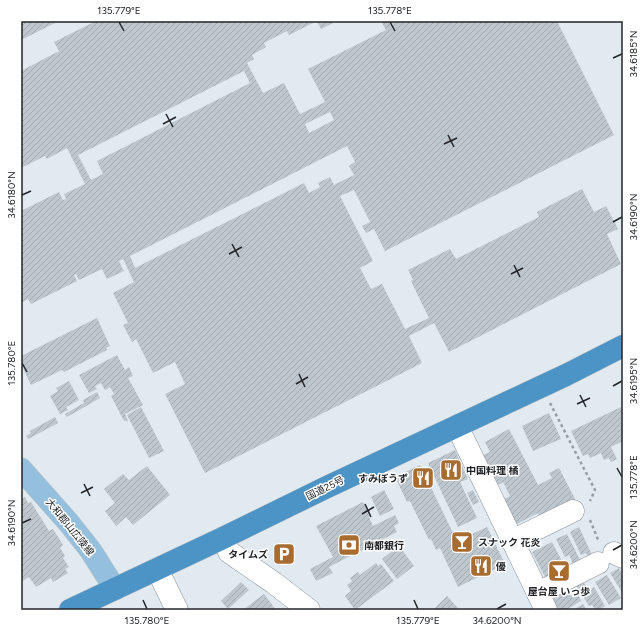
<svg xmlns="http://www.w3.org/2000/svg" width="644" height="631" font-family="Figtree,'Noto Sans JP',sans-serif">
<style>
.building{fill:url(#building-hatch);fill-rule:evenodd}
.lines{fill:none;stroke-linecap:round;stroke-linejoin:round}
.minor-casing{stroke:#8a9299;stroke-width:23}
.major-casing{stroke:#c6c6c7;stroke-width:23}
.highway-casing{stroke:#c6c6c7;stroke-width:23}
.path{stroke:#979ea3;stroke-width:2.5;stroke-dasharray:3 3;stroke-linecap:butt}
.minor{stroke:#fff;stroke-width:22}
.major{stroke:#94bfdd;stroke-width:22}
.highway{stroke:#4d94c6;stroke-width:22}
.ticks{fill:none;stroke:#222528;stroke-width:1.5}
.labels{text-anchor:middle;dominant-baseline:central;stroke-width:3;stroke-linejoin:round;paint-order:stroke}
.poi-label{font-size:10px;font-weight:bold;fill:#222528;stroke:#fff;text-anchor:start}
.street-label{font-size:10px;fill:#222528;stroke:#fff}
.neatline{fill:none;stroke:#222528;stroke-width:1.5}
.ticks-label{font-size:10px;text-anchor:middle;fill:#222528}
</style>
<defs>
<pattern id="building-hatch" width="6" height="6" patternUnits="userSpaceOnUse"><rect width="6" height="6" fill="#bfc7ce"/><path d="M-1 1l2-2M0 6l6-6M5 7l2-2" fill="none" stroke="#a4abb1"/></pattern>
</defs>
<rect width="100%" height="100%" fill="#e1eaf1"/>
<g class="building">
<polygon points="21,21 59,21 21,40"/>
<path d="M 96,21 L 337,21 L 321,29 L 317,21 L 289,35 L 287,31 L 264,43 L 266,47 L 252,55 L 254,59 L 247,63 L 263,93 L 284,83 L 300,114 L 325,102 L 308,69 L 386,30 L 381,21 L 557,21 L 614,135 L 385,251 L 374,229 L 366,233 L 362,226 L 370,222 L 354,190 L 340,196 L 373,261 L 360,268 L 371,289 L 382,284 L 405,329 L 429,318 L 411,281 L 413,280 L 408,270 L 450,249 L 456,259 L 539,217 L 537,212 L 582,189 L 594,212 L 606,206 L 618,229 L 607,234 L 621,264 L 449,352 L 434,323 L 409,336 L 422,363 L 205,473 L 165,394 L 185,384 L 175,362 L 153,373 L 136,339 L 132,342 L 123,325 L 128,323 L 113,293 L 134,282 L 123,259 L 119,261 L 124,271 L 107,279 L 102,269 L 79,280 L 76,274 L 74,275 L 77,281 L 31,304 L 28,299 L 21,303 L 21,211 L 59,192 L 63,200 L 66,199 L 64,194 L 85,184 L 67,148 L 47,159 L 45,156 L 21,168 L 21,71 L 59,51 L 54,42 ZM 244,71 L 250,83 L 97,161 L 103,174 L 91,180 L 78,155 ZM 330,112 L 334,120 L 309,133 L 305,124 ZM 347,146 L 355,162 L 349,166 L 354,175 L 334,185 L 330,177 L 318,183 L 320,187 L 309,193 L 304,183 L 135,268 L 130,256 Z"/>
<polygon points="97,318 110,346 106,348 107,350 64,372 62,370 31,385 21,364 21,356"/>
<polygon points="117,355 125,370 129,367 133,376 128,378 143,405 125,414 128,421 127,422 126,420 124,421 111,396 114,394 110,387 105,390 101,383 95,386 97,389 89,393 79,375"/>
<polygon points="69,381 79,400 66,407 68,410 60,414 50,396 58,391 56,388"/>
<polygon points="97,392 100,398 67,417 65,414 84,403 83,400"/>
<polygon points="141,407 164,451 149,458 127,415"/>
<polygon points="621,407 623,410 623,441 611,447 617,459 611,462 609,458 604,460 601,453 590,458 588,454 583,456 571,431"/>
<polygon points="549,413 561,439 533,451 522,426"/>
<polygon points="55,417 58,423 28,439 26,436 31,433 30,431"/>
<polygon points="509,429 538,485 552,478 549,473 559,468 576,501 553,512 541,521 538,513 517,524 504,499 510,496 503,482 498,485 483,455 490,452 485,442"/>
<polygon points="455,450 468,479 460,482 477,518 458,527 428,463"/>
<polygon points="420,465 457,541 487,527 505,564 458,587 440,548 436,550 431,539 429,540 410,501 407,502 395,477"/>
<polygon points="147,466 170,495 133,525 126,517 116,526 105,511 115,503 104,489 123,474 129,480"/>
<polygon points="384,490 394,509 380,516 371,497"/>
<polygon points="473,490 479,502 473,505 467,493"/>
<polygon points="25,497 28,503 31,502 49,531 53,529 63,545 60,548 65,556 63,558 69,567 65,569 68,573 53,582 51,578 36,587 29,577 23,581 21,578 21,500"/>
<polygon points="363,502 370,516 369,517 373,526 395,515 399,523 394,526 397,532 329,567 333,573 316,581 310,569 333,557 316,526"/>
<polygon points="579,527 592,555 588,556 586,553 581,555 570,532"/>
<polygon points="567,534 581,562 574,566 569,555 565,557 556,539"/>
<polygon points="552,542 567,571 547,581 532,552"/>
<polygon points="399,546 414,566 397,579 382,559"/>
<polygon points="376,563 378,566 381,564 394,581 355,610 345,596 351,591 347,585 352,581 350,578 358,572 360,575"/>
<polygon points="619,568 623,575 623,594 610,573"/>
<polygon points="607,575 621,598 609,605 595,582"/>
<polygon points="583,581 589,591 594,587 605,606 599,610 596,610 592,605 589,606 576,585"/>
<polygon points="241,582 249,590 228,609 221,601"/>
<polygon points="567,589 573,598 578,594 581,601 566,610 554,610 551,605 555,603 553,599"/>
<polygon points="264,594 276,610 243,610"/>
<polygon points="447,596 458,608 456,610 433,610"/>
<polygon points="583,604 587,610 573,610"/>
</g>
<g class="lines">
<g class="minor-casing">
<g id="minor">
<polyline points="457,426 546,610"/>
<polyline points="223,538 229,552 274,583 309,610"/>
<polyline points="512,541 573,511"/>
<polyline points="614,553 623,557"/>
<polyline points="157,569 177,610"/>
<polyline points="538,593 598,563"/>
</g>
</g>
<g class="major-casing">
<polyline id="major" points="21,469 69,523 91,551 115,589"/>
</g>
<g class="highway-casing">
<polyline id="highway" points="70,610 223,538 327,487 566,375 623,346"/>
</g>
<g class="path">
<polyline points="550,403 595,490 590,501"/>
<polyline points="590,520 599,542"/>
</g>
<use href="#minor" class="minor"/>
<use href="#major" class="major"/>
<use href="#highway" class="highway"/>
</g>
<path class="ticks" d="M 119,22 L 124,31M 390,22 L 395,31M 613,58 L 622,54M 166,114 L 173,127M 163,124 L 176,117M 448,135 L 454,147M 444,144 L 457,138M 22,195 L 31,191M 613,222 L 622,217M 232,244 L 239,257M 229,254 L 242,247M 514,265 L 520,277M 511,274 L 523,268M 22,363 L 27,372M 299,374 L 305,387M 296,384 L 308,377M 613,386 L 622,381M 580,395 L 586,407M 577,404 L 590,398M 617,468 L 622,477M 84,484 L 90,496M 81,493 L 93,487M 365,504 L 371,517M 362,514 L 374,507M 22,523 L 31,519M 613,550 L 622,545M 143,600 L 147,609M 414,600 L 418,609M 497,609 L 506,604"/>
<defs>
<g id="restaurant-square" transform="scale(1.15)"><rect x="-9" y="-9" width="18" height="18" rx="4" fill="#a96c30" stroke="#fff"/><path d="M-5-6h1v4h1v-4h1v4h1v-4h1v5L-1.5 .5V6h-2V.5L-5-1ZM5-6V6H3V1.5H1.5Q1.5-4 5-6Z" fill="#fff"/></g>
<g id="bar-square" transform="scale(1.15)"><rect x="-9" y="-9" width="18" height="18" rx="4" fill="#a96c30" stroke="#fff"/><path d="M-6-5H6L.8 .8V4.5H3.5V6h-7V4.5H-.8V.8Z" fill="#fff"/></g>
<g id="bank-square" transform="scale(1.15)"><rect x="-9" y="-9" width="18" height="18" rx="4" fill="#a96c30" stroke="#fff"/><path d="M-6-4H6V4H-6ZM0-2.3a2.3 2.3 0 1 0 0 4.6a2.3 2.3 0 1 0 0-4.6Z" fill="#fff"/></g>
<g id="parking-square" transform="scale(1.15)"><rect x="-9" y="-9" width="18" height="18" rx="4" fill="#a96c30" stroke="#fff"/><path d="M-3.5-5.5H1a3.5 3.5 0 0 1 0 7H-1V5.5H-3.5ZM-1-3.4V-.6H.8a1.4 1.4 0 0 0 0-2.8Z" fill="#fff"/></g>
</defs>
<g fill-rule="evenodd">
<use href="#restaurant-square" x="451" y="470"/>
<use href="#restaurant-square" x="423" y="478"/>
<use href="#bar-square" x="462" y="542"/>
<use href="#bank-square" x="349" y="545"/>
<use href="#parking-square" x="284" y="554"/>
<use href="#restaurant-square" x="481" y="566"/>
<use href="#bar-square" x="559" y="571"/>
</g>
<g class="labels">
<g class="poi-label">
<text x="466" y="470">中国料理 橘</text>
<text x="408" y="478" text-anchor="end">すみぼうず</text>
<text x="478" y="542">スナック 花炎</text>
<text x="364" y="545">南都銀行</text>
<text x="268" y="554" text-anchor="end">タイムズ</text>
<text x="496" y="566">優</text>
<text x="559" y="591" text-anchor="middle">屋台屋 いっ歩</text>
</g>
<g class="street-label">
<text transform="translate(325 488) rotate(-26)">国道25号</text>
<text transform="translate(70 527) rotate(51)">大和郡山広陵線</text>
</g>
</g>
<rect width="644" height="631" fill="none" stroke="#ffffff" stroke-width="44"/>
<rect x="22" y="22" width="600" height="587" class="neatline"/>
<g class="ticks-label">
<text x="119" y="14">135.779°E</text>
<text x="390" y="14">135.778°E</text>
<text transform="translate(633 54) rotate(-90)" y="4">34.6185°N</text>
<text transform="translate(11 195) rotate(-90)" y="4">34.6180°N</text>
<text transform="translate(633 217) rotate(-90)" y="4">34.6190°N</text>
<text transform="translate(11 363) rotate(-90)" y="4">135.780°E</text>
<text transform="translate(633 381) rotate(-90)" y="4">34.6195°N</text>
<text transform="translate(633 477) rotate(-90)" y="4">135.778°E</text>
<text transform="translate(11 523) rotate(-90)" y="4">34.6190°N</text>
<text transform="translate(633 545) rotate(-90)" y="4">34.6200°N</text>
<text x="147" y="624">135.780°E</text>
<text x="418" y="624">135.779°E</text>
<text x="497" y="624">34.6200°N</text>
</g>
</svg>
